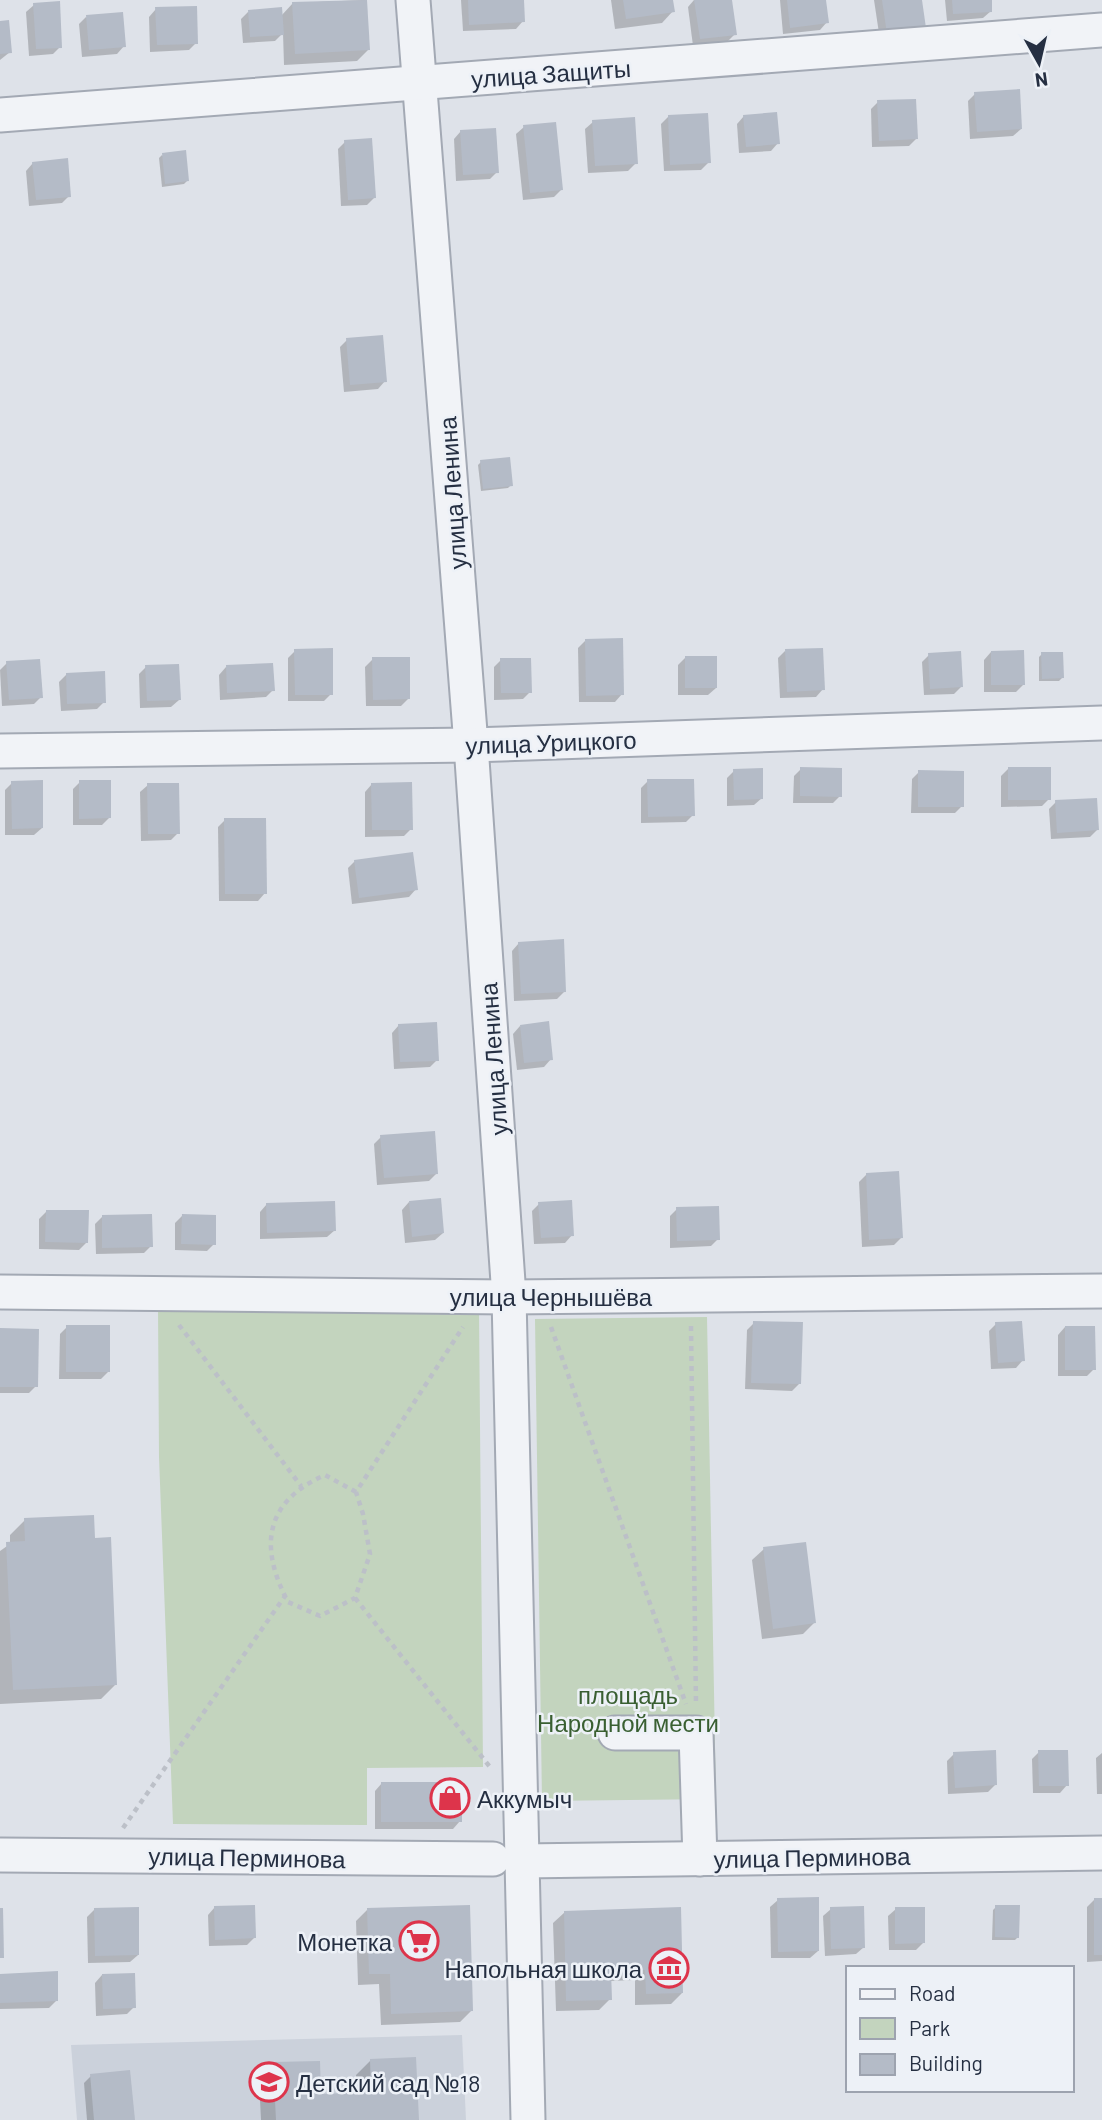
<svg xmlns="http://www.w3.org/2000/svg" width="1102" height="2120" font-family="Barlow,sans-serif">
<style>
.built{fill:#cbd1db}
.green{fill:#c3d4be}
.shadow{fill:#0003}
.building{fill:#b4bbc7}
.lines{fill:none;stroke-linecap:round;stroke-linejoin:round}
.minor-casing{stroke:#a3a9b4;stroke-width:37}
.path{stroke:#bcc0c8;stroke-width:4.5;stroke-dasharray:5 5;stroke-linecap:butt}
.minor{stroke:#f1f3f7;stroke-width:33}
.labels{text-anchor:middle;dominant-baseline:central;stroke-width:5;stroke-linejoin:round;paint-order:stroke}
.street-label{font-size:24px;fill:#252f42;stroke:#edf1f7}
.park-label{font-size:24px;fill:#395f31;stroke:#edf1f7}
.poi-label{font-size:24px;fill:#252f42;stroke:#edf1f7;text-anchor:start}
</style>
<rect width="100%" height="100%" fill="#dee2e9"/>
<polygon class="built" points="462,2035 466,2120 77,2120 71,2045"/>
<g class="green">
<polygon points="158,1308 479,1310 483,1767 367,1768 367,1825 173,1824 159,1457"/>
<polygon points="707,1317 716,1799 542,1801 535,1319"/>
</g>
<g class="shadow">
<polygon points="365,0 368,50 357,61 284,65 283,33 275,41 243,43 241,19 248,12 281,16 293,3"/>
<polygon points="461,0 522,0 523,21 516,29 463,31"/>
<polygon points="611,0 672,0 673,11 662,23 615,29"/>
<polygon points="694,0 730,0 735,34 728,41 693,46 688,7"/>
<polygon points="780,0 824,0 827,22 820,30 783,34"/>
<polygon points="874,0 920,0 880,40"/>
<polygon points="945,0 990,0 991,11 983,18 947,21"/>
<polygon points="34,5 60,47 53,54 29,56 26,12"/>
<polygon points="156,9 196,43 189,50 150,52 149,17"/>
<polygon points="86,17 124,46 117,54 82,57 79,24"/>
<polygon points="0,23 10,52 0,60"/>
<polygon points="975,94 1021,129 1013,136 970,139 968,101"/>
<polygon points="878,102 916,139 909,146 872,147 871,109"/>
<polygon points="669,116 709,162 701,170 664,171 661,124"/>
<polygon points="744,116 778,143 771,151 739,153 737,124"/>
<polygon points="593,122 636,163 628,171 588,173 585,129"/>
<polygon points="524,127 561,190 554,197 523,200 516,134"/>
<polygon points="461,131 497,172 490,179 456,181 454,139"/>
<polygon points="345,142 374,198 367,205 341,206 338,149"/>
<polygon points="162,155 187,181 184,184 162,187 159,158"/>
<polygon points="33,163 69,196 62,203 29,206 26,171"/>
<polygon points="347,340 385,381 378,389 344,392 340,347"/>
<polygon points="481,462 511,485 508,488 481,491 478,465"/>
<polygon points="585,641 622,694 615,702 579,702 578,648"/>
<polygon points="295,651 331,694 324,701 288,701 288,658"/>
<polygon points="785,651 823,689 816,697 780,698 778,658"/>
<polygon points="991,652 1023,685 1016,692 984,692 984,660"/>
<polygon points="1042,654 1062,678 1059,681 1039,681 1039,657"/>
<polygon points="929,655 962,686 954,694 924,695 922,662"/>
<polygon points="685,658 716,688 708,695 678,695 678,665"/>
<polygon points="373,659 409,698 401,706 366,706 365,667"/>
<polygon points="501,660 530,692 523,699 494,700 494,667"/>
<polygon points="7,663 41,697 34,704 2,706 0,670"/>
<polygon points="146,667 179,700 171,707 140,708 139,674"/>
<polygon points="226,667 273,690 266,697 220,700 219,675"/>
<polygon points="67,674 104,702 97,709 61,711 59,682"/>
<polygon points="801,769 840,796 833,803 793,803 794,776"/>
<polygon points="1008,769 1049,799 1042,806 1001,807 1001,776"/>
<polygon points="734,771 762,798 754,805 727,806 727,778"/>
<polygon points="919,772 962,806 955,813 911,813 912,779"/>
<polygon points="648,781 693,815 686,822 641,823 641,788"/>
<polygon points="80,782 109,818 102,825 73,825 73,789"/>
<polygon points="12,783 42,828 34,835 5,835 5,790"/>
<polygon points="372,784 411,829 404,836 365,837 365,792"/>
<polygon points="148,785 178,833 171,840 141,841 140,792"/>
<polygon points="1056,802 1097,830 1090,837 1051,839 1049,809"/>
<polygon points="225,820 265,893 258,901 219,901 218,827"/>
<polygon points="355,861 416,889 409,897 352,904 348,868"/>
<polygon points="519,943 565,991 557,999 514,1001 512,951"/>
<polygon points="399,1025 437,1060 430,1067 394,1069 392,1033"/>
<polygon points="520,1026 551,1059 544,1067 517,1070 513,1034"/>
<polygon points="381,1137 436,1174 429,1181 377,1185 374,1144"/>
<polygon points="867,1174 901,1238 894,1245 862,1247 859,1182"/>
<polygon points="409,1202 443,1233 435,1240 405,1243 402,1210"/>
<polygon points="267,1204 335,1230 327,1237 260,1239 260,1212"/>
<polygon points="539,1204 572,1235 565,1243 534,1244 532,1211"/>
<polygon points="677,1209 718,1239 711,1246 670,1248 670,1216"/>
<polygon points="46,1212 87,1242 79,1250 39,1249 39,1219"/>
<polygon points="182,1216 214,1244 207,1251 175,1250 175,1223"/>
<polygon points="102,1217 151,1246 144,1253 96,1254 95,1224"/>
<polygon points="754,1323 800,1383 792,1391 745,1389 747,1330"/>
<polygon points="996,1324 1023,1360 1016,1368 991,1369 989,1331"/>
<polygon points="67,1327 108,1372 101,1379 59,1379 60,1334"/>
<polygon points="1065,1327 1094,1369 1087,1376 1058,1376 1058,1335"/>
<polygon points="0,1330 36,1386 29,1393 0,1393"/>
<polygon points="25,1520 94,1540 115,1685 101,1699 0,1704 0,1551 10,1544 10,1535"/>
<polygon points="764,1549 814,1623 803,1634 762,1639 752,1560"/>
<polygon points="1039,1752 1067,1785 1060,1793 1033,1793 1032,1759"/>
<polygon points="1102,1753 1102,1794 1097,1794 1096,1758"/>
<polygon points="954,1754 995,1785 988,1792 948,1794 947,1761"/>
<polygon points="382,1783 460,1821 453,1829 375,1829 375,1791"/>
<polygon points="778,1900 818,1951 810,1958 771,1958 770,1907"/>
<polygon points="1094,1900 1102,1900 1102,1961 1087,1962 1087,1907"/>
<polygon points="215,1907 254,1938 247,1945 209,1946 208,1915"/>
<polygon points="996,1907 1018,1937 1015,1940 992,1940 993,1910"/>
<polygon points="95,1909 138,1955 130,1962 88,1963 87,1917"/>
<polygon points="831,1909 864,1947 856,1954 825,1956 823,1916"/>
<polygon points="896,1909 923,1943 916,1950 889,1950 888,1916"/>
<polygon points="367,1910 472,2010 460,2022 381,2025 379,1984 358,1985 356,1921"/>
<polygon points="565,1912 682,1993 671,2004 635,2005 635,1980 610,1981 610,1999 599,2010 556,2011 553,1923"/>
<polygon points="0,1975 57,2000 49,2008 0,2009"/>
<polygon points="102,1975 134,2007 127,2014 96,2016 95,1983"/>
<polygon points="371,2060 417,2120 261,2120 259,2079 274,2064 319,2096 357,2094 356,2075"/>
<polygon points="91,2076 133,2120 87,2120 84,2083"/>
</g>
<g class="building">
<polygon points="367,0 370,50 295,54 292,2"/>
<polygon points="468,0 524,0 525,22 469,25"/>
<polygon points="623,0 673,0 675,12 626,19"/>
<polygon points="694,0 732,0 737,35 700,39"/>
<polygon points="787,0 826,0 829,23 790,28"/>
<polygon points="882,0 922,0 926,28 887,34"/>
<polygon points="952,0 992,0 992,12 953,14"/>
<polygon points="60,1 62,48 36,49 33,3"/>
<polygon points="197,6 198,44 157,45 155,7"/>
<polygon points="282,7 284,35 250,37 248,10"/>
<polygon points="123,12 126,47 89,50 86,15"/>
<polygon points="9,20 12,53 0,54 0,21"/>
<polygon points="1020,89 1022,129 977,132 974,92"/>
<polygon points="916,99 918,139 879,141 877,100"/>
<polygon points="777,112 780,144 746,147 743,115"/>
<polygon points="708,113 711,163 670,165 668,115"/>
<polygon points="635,117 638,164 595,166 592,120"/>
<polygon points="556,122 563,190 530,193 523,125"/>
<polygon points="496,128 499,173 463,175 460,130"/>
<polygon points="372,138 376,198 348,200 344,140"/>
<polygon points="186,150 189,181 165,184 162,153"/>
<polygon points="68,158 71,197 36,200 32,162"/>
<polygon points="383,335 387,382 350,385 346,338"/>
<polygon points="510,457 513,486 483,489 480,460"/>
<polygon points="623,638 624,695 586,696 585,639"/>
<polygon points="333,648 333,695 295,695 294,649"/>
<polygon points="823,648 825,690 787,692 785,649"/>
<polygon points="1024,650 1025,685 991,685 991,651"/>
<polygon points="961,651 963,687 930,689 928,653"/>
<polygon points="1041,652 1063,652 1064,678 1042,679"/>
<rect x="685" y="656" width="32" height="32"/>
<polygon points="372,657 410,657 410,699 373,700"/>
<polygon points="500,658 531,658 532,693 501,693"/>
<polygon points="40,659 43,698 9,700 6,661"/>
<polygon points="273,663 275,691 227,693 226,665"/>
<polygon points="179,664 181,700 147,701 145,665"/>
<polygon points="105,671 106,703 67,704 66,673"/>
<polygon points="800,767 842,768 842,797 800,796"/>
<rect x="1008" y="767" width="43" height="33"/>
<polygon points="763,768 763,799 734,800 733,769"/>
<polygon points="918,770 964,771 964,807 918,807"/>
<polygon points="647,779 694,779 695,816 648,817"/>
<polygon points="43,780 43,828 12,829 11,781"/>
<polygon points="79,780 111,780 111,818 79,819"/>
<polygon points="412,782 413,830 372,830 371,783"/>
<polygon points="147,783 179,783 180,834 148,834"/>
<polygon points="1097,798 1099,830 1057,833 1055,800"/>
<polygon points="224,818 266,818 267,894 225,894"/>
<polygon points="413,852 418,890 359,898 354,860"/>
<polygon points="564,939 566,992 521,994 518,942"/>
<polygon points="549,1021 553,1060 524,1063 520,1025"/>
<polygon points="437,1022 439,1061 400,1062 398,1024"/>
<polygon points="435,1131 438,1174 384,1178 380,1135"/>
<polygon points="899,1171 903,1238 869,1240 866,1173"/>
<polygon points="441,1198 444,1233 412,1237 409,1201"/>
<polygon points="572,1200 574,1236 541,1238 538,1202"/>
<polygon points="335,1201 336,1231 267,1233 266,1203"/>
<polygon points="719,1206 720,1240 677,1241 676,1207"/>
<polygon points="46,1210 89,1210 88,1243 45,1242"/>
<polygon points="152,1214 153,1247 102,1248 102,1215"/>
<polygon points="182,1214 216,1215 216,1245 181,1244"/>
<polygon points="753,1321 803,1322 801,1384 751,1383"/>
<polygon points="1022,1321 1025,1361 998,1363 995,1322"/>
<rect x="66" y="1325" width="44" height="47"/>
<polygon points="1065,1326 1095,1326 1096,1370 1065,1370"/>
<polygon points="0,1328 39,1329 38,1387 0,1387"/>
<polygon points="94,1515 95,1538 111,1537 117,1685 13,1690 6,1542 25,1541 24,1518"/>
<polygon points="806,1542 816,1623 773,1629 763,1547"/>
<polygon points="996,1750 997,1785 955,1788 953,1752"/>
<polygon points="1038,1750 1068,1750 1069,1786 1039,1786"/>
<rect x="381" y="1782" width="81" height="40"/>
<polygon points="819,1897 819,1951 778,1952 777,1898"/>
<rect x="1094" y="1898" width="8" height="57"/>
<polygon points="255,1905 256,1938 215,1940 214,1906"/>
<polygon points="470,1905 473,2011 391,2014 390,1974 369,1974 367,1908"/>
<polygon points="995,1905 1020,1905 1019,1938 995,1937"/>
<polygon points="864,1906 865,1948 831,1949 830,1907"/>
<polygon points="139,1907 139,1955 95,1956 94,1908"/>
<polygon points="681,1907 683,1993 646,1994 645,1970 611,1970 612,2000 566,2001 564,1911"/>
<polygon points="895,1907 925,1907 925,1943 895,1944"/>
<polygon points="0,1908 3,1908 4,1958 0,1958"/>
<polygon points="58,1971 58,2001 0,2003 0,1974"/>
<polygon points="135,1973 136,2008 103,2009 102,1974"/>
<polygon points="416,2057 419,2120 276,2120 273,2062 320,2061 321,2094 371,2092 370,2059"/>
<polygon points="130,2070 135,2120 94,2120 90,2074"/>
</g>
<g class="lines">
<g class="minor-casing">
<g id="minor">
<polyline points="413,0 471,745 509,1297 528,2120"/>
<polyline points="0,115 1102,30"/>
<polyline points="0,751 471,745 1102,723"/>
<polyline points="0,1292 509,1297 1102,1291"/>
<polyline points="615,1733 696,1733 700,1859"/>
<polyline points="0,1855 493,1859"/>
<polyline points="522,1861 1102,1853"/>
</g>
</g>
<g class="path">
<polyline points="179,1325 301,1486"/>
<polyline points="691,1326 696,1705"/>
<polyline points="551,1327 686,1704"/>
<path d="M 356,1492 L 325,1475 C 264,1502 259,1547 288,1602 L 320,1616 L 355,1598 L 370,1554 L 363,1514 L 356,1492 L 463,1327"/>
<polyline points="355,1598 490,1767"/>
<polyline points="123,1828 285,1596"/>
</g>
<use href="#minor" class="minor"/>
</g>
<defs>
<g id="shop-ring" transform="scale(2.0125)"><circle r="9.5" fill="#edf1f7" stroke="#dd344b" stroke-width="1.5"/><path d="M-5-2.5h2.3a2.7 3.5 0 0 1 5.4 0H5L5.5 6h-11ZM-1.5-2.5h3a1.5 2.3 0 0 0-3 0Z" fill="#dd344b"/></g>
<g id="supermarket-ring" transform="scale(2.0125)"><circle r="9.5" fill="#edf1f7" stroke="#dd344b" stroke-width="1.5"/><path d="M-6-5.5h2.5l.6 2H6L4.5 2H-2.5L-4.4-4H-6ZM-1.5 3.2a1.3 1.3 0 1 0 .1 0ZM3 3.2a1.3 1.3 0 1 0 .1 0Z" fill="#dd344b"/></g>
<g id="museum-ring" transform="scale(2.0125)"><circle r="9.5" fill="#edf1f7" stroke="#dd344b" stroke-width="1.5"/><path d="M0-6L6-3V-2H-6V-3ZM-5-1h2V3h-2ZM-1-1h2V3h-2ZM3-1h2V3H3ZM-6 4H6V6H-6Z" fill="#dd344b"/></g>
<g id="school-ring" transform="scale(2.0125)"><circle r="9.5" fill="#edf1f7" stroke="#dd344b" stroke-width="1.5"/><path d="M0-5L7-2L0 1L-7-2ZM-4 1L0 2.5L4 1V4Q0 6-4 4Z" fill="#dd344b"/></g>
</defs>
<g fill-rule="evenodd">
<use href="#shop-ring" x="450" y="1798"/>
<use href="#supermarket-ring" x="419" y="1941"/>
<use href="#museum-ring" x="669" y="1968"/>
<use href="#school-ring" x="269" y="2082"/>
</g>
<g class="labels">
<g class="street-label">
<text transform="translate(551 73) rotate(-4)">улица Защиты</text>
<text transform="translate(452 493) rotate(-94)">улица Ленина</text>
<text transform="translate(551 742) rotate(-2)">улица Урицкого</text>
<text transform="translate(493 1059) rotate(-94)">улица Ленина</text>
<text x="551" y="1296">улица Чернышёва</text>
<text transform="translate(247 1857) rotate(1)">улица Перминова</text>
<text transform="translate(812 1857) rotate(-1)">улица Перминова</text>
</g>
<g class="park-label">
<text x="628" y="1694">площадь<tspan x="628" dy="28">Народной мести</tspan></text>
</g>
<g class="poi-label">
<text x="477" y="1798">Аккумыч</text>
<text x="392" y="1941" text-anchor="end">Монетка</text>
<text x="642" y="1968" text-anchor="end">Напольная школа</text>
<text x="296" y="2082">Детский сад №18</text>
</g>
</g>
<rect x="846" y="1966" width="228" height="126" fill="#edf1f7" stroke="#9da3af" stroke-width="2"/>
<rect x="860" y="1989" width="35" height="10" fill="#f1f3f7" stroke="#9da3af" stroke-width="2"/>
<text x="909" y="2001" font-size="21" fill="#252f42">Road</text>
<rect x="860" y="2018" width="35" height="21" fill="#c3d4be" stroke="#9da3af" stroke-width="2"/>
<text x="909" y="2036" font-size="21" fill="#252f42">Park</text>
<rect x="860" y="2054" width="35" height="21" fill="#b4bbc7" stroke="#9da3af" stroke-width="2"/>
<text x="909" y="2071" font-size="21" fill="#252f42">Building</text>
<g transform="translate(1039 63) rotate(172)" stroke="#edf1f7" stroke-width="5" paint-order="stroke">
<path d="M0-5L12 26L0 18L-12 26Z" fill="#252f42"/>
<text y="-10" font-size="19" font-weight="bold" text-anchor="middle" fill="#252f42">N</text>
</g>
</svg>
